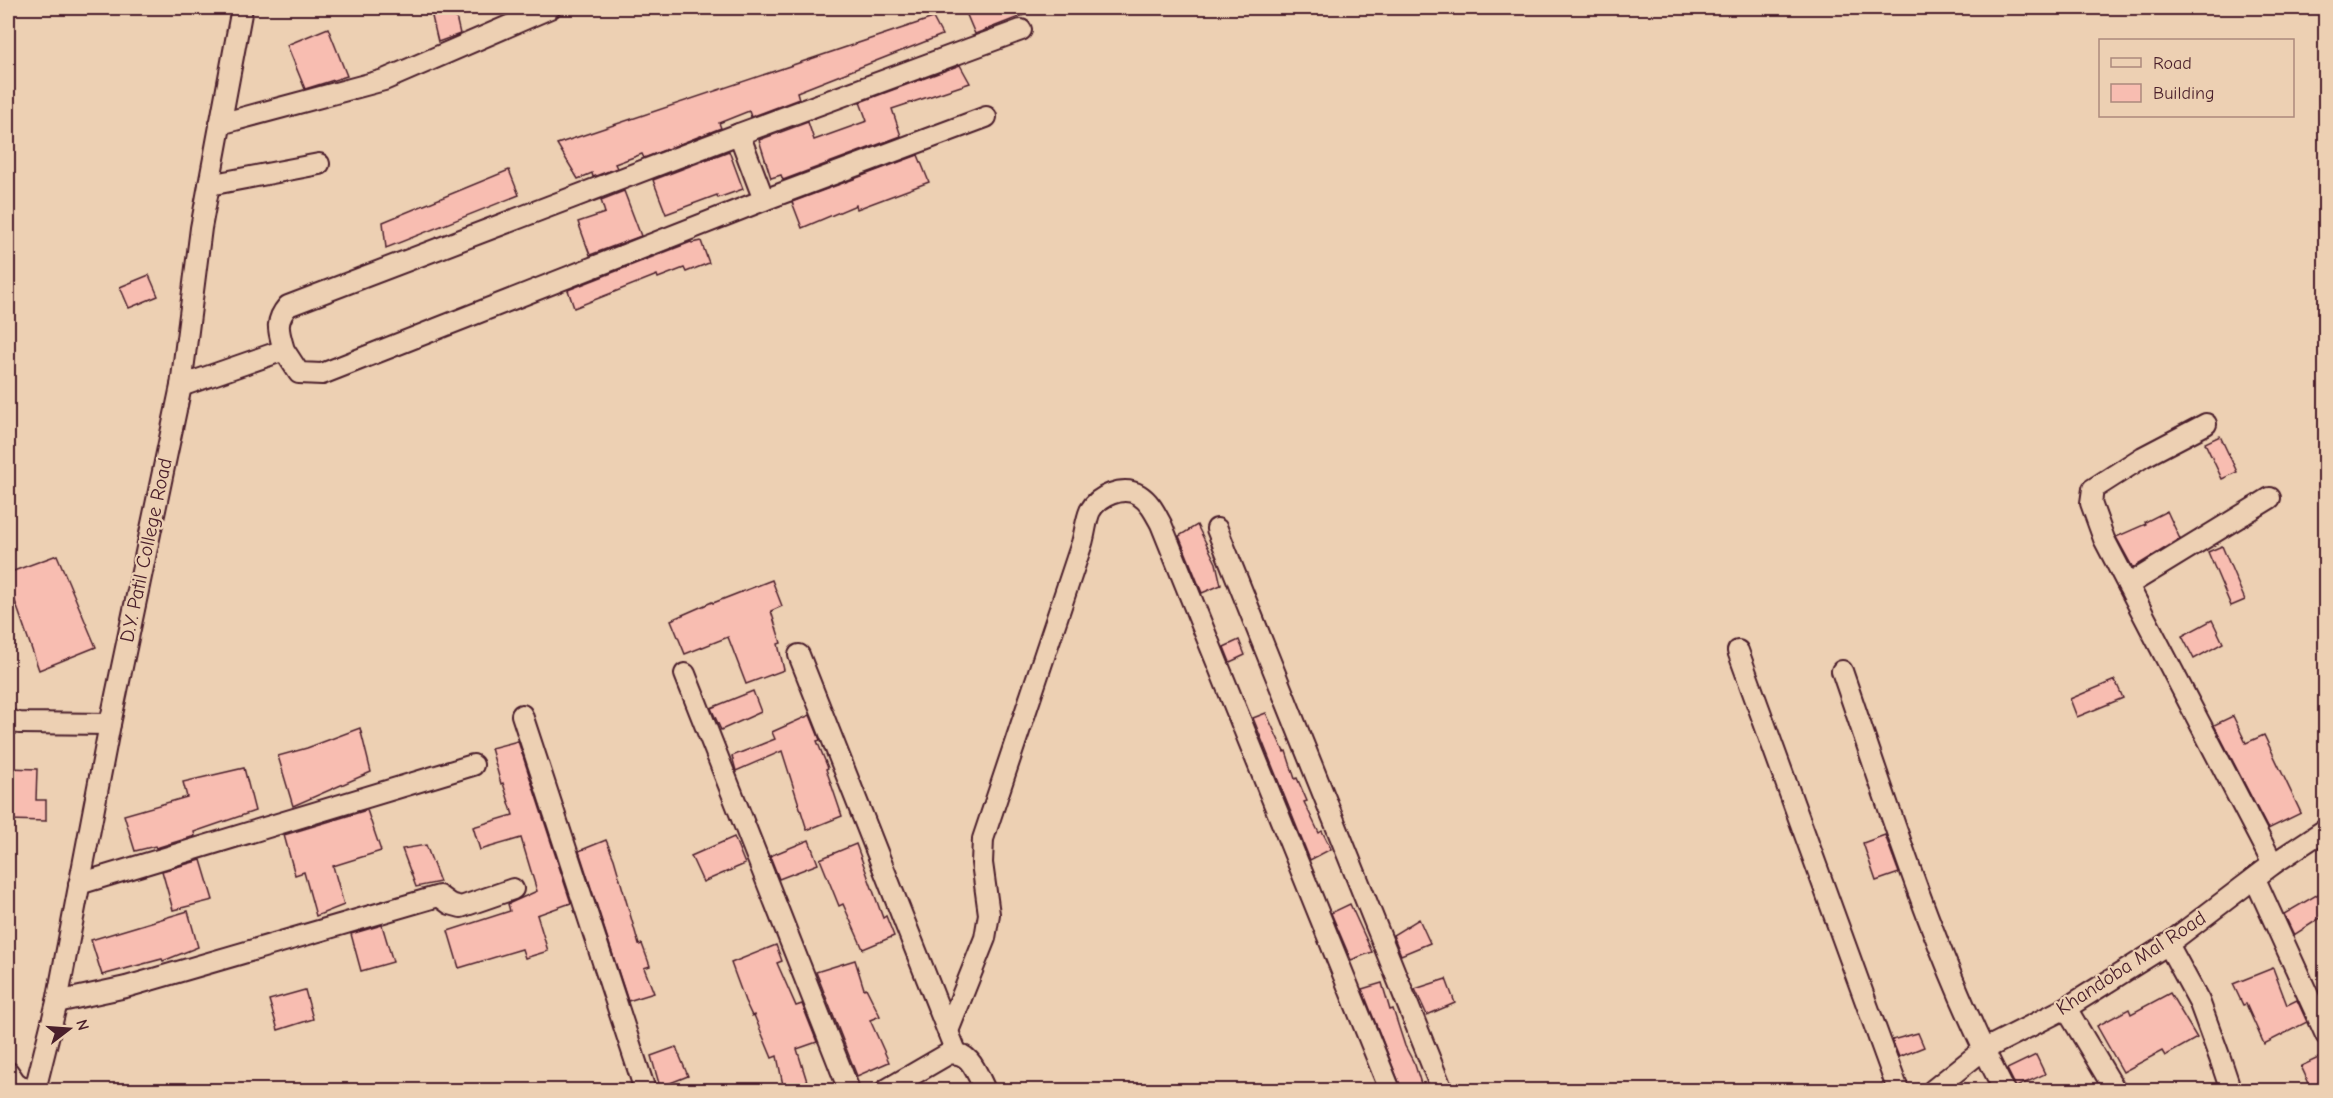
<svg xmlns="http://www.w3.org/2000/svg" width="2333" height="1098" font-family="'Comic Neue',sans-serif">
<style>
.building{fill:#f8bdb1;stroke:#4a1f2b;stroke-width:1.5}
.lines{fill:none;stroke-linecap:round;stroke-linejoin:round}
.minor-casing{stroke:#4a1f2b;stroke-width:24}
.minor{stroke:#edd0b3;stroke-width:20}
.labels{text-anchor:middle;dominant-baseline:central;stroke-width:4.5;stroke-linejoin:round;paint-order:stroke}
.street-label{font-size:20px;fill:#4a1f2b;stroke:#edd0b3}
</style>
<rect width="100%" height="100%" fill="#edd0b3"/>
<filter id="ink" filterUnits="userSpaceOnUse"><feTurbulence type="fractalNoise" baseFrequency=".0167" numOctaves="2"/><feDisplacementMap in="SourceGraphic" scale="12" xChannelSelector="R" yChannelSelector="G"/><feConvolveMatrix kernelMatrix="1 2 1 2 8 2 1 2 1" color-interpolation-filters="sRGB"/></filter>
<g filter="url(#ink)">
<g class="building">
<polygon points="430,8 454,8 460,34 438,42"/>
<polygon points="964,8 1042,8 975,34"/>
<polygon points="933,18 942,35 797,92 799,99 751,117 749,111 719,123 721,128 644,158 642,154 615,164 617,168 593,177 592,173 578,179 557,144"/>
<polygon points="328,28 347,76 305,89 287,45"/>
<polygon points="960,65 970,83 892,109 901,136 783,180 781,175 771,178 759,140 808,122 814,140 867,121 860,102"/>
<polygon points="729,151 743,189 718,198 717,195 666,214 653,180"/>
<polygon points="918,155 929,182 857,209 856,205 802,228 792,202"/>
<polygon points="509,170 519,195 386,248 383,222"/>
<polygon points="624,191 641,236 590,255 578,222 605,213 601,200"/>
<polygon points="701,241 709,263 686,272 684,268 658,278 657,275 574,308 568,290 691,242 692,243"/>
<polygon points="149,275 158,296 129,308 120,287"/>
<polygon points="2220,436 2237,472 2222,479 2205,443"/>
<polygon points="2167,511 2180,539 2133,568 2116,537 2146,524 2145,522"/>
<polygon points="1197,525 1216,563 1221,585 1202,593 1179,536"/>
<polygon points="2222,546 2245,600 2231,606 2208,552"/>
<polygon points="57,555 96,647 39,670 8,581 8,573"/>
<polygon points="772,580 782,606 771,611 781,643 778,644 784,670 746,684 728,637 685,654 671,620 712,602 713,603"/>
<polygon points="2212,620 2223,643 2194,659 2182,636"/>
<polygon points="1239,640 1245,655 1230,662 1224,647"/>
<polygon points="2115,680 2123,698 2077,717 2070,699"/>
<polygon points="753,691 761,712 721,730 711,708"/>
<polygon points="1266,713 1284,752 1286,751 1295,779 1297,778 1307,801 1304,802 1319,833 1322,831 1331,849 1310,860 1253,718"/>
<polygon points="810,715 820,740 817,741 828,768 826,769 842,816 807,830 782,751 736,771 732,756 775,739 772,732"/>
<polygon points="2233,716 2246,743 2264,735 2301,813 2268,829 2214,725"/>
<polygon points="360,728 371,772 293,806 278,756 307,748"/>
<polygon points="518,741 571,903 537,915 548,951 525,958 522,949 459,968 448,931 510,911 508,904 537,891 521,838 480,850 473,827 513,815 503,783 501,784 491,748"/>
<polygon points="8,768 37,769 36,800 46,800 46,821 9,820"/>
<polygon points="244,768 255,811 194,832 195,836 156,848 155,846 135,851 124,815 187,797 183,782"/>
<polygon points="367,810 381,851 333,866 344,905 316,916 304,872 295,875 284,835"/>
<polygon points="1885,835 1899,873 1876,881 1863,843"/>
<polygon points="734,837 745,864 703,882 691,856"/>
<polygon points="606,840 614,859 639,945 642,944 650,966 644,968 654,993 628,1001 579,851"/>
<polygon points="809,840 818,864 779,879 770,856"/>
<polygon points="856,844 883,918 886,916 894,936 863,949 843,904 839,906 820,859"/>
<polygon points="426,845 440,882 416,887 402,849"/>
<polygon points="201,860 213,900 173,910 162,871"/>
<polygon points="2325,890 2325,915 2294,935 2284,914"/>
<polygon points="1350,904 1372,952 1351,960 1331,913"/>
<polygon points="188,911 198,947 163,961 162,959 102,975 91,940"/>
<polygon points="1419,919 1430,943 1401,955 1393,935"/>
<polygon points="382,925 393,962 361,971 351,934"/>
<polygon points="776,945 782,961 777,963 796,1006 802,1004 817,1042 797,1049 809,1088 801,1090 784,1090 777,1056 772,1058 754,1015 752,1016 745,1001 731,963"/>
<polygon points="855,960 864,989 866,988 880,1016 870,1020 889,1062 857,1076 816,972"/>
<polygon points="2273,968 2287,1005 2297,1000 2307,1022 2264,1044 2246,1004 2243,1005 2233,984"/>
<polygon points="1446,979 1455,1003 1427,1015 1415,989"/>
<polygon points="1382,983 1390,1010 1393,1009 1405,1046 1415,1065 1423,1090 1402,1090 1362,989"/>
<polygon points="305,990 313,1019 278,1030 269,1000"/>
<polygon points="2170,993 2197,1038 2165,1056 2162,1051 2123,1072 2097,1026 2129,1009 2131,1014"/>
<polygon points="1918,1033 1924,1047 1899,1057 1892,1040"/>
<polygon points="676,1047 688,1076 660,1087 651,1056"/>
<polygon points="2036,1055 2045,1074 2016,1087 2007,1069"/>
<polygon points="2325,1055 2325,1088 2312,1090 2301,1066"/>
</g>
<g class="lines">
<g class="minor-casing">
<g id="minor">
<polyline points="220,124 384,80 550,8"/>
<polyline points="739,134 1021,30"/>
<polyline points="209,185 319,164"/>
<polyline points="764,200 986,117"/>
<path d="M 181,386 L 284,350 L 299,373 L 322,374 L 764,200 L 739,134 L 288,306 C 274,322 279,332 284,350"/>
<polyline points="2206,424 2143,457 2093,489 2091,503 2104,539 2273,864"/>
<polyline points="1217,529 1442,1090"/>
<polyline points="2128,585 2270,498"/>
<polyline points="1738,651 1898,1090"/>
<polyline points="799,655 956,1052"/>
<path d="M 1842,671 C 1891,813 1935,957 2004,1090"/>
<polyline points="685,674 849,1090"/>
<polyline points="522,715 645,1090"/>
<polyline points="8,720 19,723 110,724"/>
<polyline points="2255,879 2326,1035"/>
<polyline points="79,884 473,765"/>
<polyline points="2168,944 2199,1001 2221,1061 2228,1082 2227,1090"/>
<polyline points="57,1002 126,987 439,896 450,904 461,907 513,889"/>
<polyline points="2066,1008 2115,1090"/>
<path d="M 948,1031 L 985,938 L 989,914 L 982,863 L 983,839 L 1082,543 C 1085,533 1086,520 1090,511 C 1098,496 1123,485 1139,495 C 1150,502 1155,513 1161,524 L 1390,1090"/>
<polyline points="8,1072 15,1082 26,1090"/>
<polyline points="35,1090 57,1002 110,724 181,386 201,228 242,8"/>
<path d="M 886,1090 L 948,1054 C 970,1049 977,1074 985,1090"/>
<polyline points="1933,1090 1983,1050 2066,1008 2168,944 2273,864 2326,829"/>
</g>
</g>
<use href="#minor" class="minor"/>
</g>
</g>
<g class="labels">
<g class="street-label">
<text transform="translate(146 550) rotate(-78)">D.Y. Patil College Road</text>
<text transform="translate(2131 963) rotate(-33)">Khandoba Mal Road</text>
</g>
</g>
<rect width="2333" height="1098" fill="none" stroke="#edd0b3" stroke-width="30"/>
<rect x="15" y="15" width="2303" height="1068" fill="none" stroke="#4a1f2b" stroke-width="2" filter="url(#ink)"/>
<rect x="2099" y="39" width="195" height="78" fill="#edd0b3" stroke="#ac897d" stroke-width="1.5"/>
<rect x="2111" y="58" width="30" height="9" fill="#edd0b3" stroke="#ac897d" stroke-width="1.5"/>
<text x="2153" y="69" font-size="18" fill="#4a1f2b">Road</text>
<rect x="2111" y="84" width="30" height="18" fill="#f8bdb1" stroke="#ac897d" stroke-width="1.5"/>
<text x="2153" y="99" font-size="18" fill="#4a1f2b">Building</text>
<g transform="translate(69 1029) rotate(73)" stroke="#edd0b3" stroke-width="4.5" paint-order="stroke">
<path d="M0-4.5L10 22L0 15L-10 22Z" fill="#4a1f2b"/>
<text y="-9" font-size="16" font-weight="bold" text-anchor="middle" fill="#4a1f2b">N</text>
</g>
</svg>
